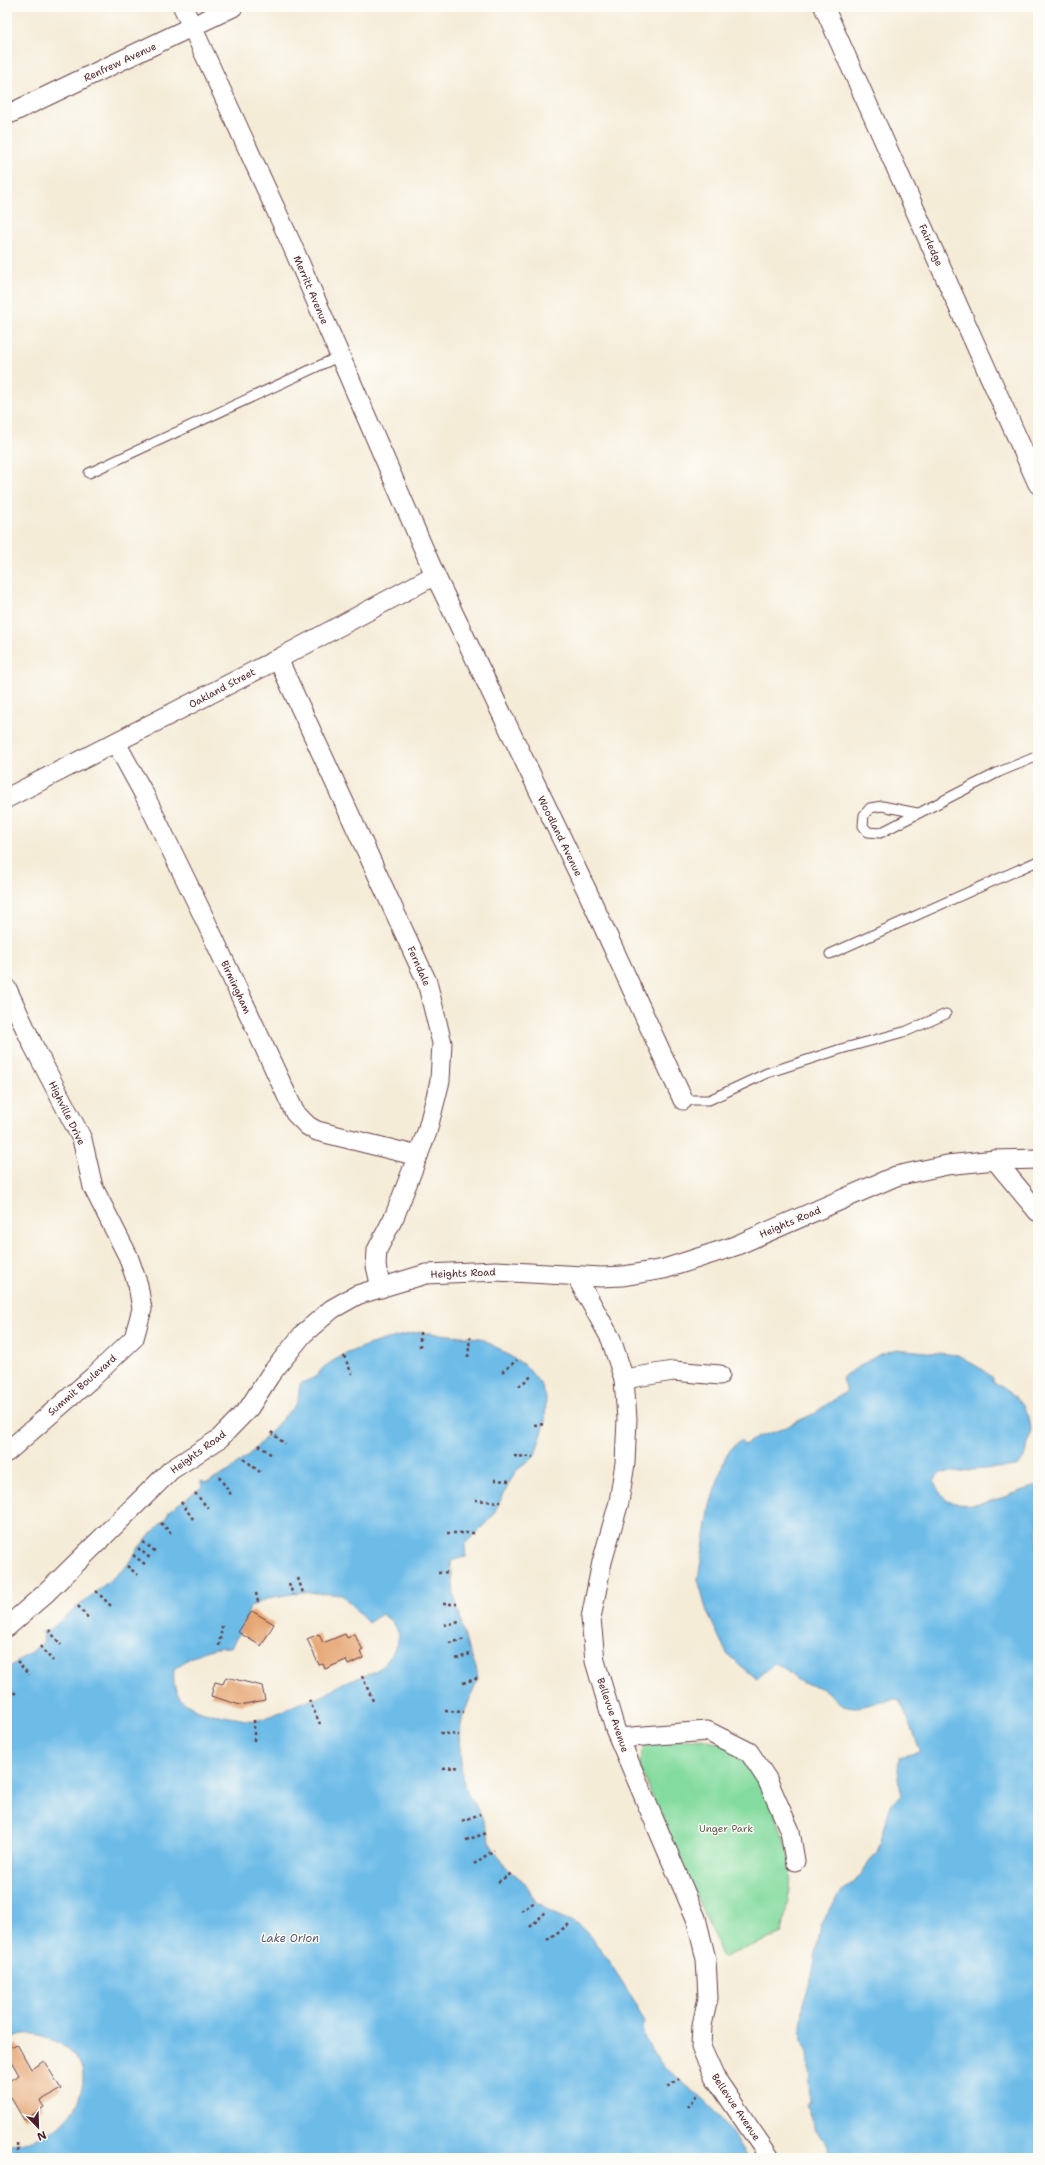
<svg xmlns="http://www.w3.org/2000/svg" width="1045" height="2165" font-family="'Shantell Sans',sans-serif">
<style>
.green{fill:#84db9f;stroke:#677d65}
.water{fill:#6dbce8;stroke:#5c6e8a;fill-rule:evenodd}
.building{fill:#e5a26d}
.lines{fill:none;stroke-linecap:round;stroke-linejoin:round}
.service-casing{stroke:#643e45;stroke-width:11}
.minor-casing{stroke:#643e45;stroke-width:21}
.path{stroke:#643e45;stroke-width:2.5;stroke-dasharray:3 3;stroke-linecap:butt}
.service{stroke:#fff;stroke-width:9}
.minor{stroke:#fff;stroke-width:19}
.labels{text-anchor:middle;dominant-baseline:central;stroke-width:3;stroke-linejoin:round;paint-order:stroke}
.street-label{font-size:10px;fill:#4a1f2b;stroke:#fdfcf7}
.park-label{font-size:10px;fill:#5b574e;stroke:#fdfcf7}
.water-label{font-size:11px;font-style:italic;fill:#56566d;stroke:#fdfcf7}
</style>
<rect width="100%" height="100%" fill="#fdfcf7"/>
<filter id="ink" filterUnits="userSpaceOnUse"><feTurbulence type="fractalNoise" baseFrequency=".025" numOctaves="2"/><feDisplacementMap in="SourceGraphic" scale="8" xChannelSelector="R" yChannelSelector="G"/><feConvolveMatrix kernelMatrix="1 2 1 2 8 2 1 2 1" color-interpolation-filters="sRGB"/></filter>
<filter id="wash" filterUnits="userSpaceOnUse"><feTurbulence type="fractalNoise" baseFrequency=".012" numOctaves="4" result="noise"/><feDisplacementMap in="SourceGraphic" scale="16" xChannelSelector="R" yChannelSelector="G"/><feGaussianBlur stdDeviation="0.9" result="paint"/><feColorMatrix in="noise" values="0 0 0 0 0 0 0 0 0 0 0 0 0 0 0 0 0 1.4 0 .05"/><feComposite in="paint" operator="in"/></filter>
<g filter="url(#wash)">
<rect width="100%" height="100%" fill="#f5ecd8"/>
<path class="green" d="M 702,1738 L 734,1747 L 765,1780 L 791,1862 L 790,1889 L 782,1934 L 723,1957 L 641,1771 C 639,1759 640,1753 647,1744 Z"/>
<g class="water">
<path d="M 420,1332 L 480,1338 L 486,1341 L 526,1366 L 542,1386 L 546,1398 L 545,1424 L 535,1455 L 515,1472 L 492,1517 L 465,1544 L 466,1557 L 451,1561 L 454,1595 L 468,1649 L 476,1667 L 478,1678 L 463,1716 L 459,1735 L 462,1777 L 469,1797 L 477,1807 L 483,1820 L 491,1845 L 506,1867 L 524,1882 L 538,1905 L 541,1904 C 552,1916 565,1917 578,1925 C 594,1935 625,1986 635,2003 L 638,2011 L 645,2022 L 643,2028 C 649,2065 687,2082 711,2107 C 726,2122 737,2140 747,2158 L 7,2158 L 7,2144 C 38,2143 68,2129 79,2098 C 83,2088 84,2079 82,2069 C 76,2047 37,2027 16,2036 C 13,2038 10,2042 7,2044 L 7,1669 L 43,1643 L 44,1636 L 41,1632 L 48,1631 L 126,1567 L 140,1546 L 166,1518 L 170,1510 L 202,1487 L 201,1481 L 207,1483 L 229,1471 L 254,1450 L 294,1406 L 298,1400 L 300,1384 C 304,1381 309,1381 313,1378 C 318,1376 320,1370 324,1367 C 349,1348 390,1337 420,1332 ZM 304,1592 L 342,1595 L 368,1623 L 382,1614 L 392,1622 L 399,1634 C 397,1648 388,1664 375,1671 C 365,1677 353,1678 343,1683 C 335,1687 329,1694 320,1697 C 316,1699 310,1699 305,1701 C 291,1706 278,1714 263,1719 C 251,1722 242,1719 230,1717 C 200,1712 170,1708 174,1669 C 193,1655 207,1647 231,1647 L 244,1625 L 250,1607 L 268,1598 Z"/>
<path d="M 896,1349 L 958,1355 L 983,1370 L 993,1378 L 993,1381 L 1015,1396 L 1023,1406 L 1029,1417 L 1031,1429 L 1026,1454 L 1018,1466 L 940,1473 L 934,1480 C 948,1527 1008,1493 1038,1486 L 1038,2158 L 831,2158 L 827,2144 L 816,2131 L 806,2105 L 810,2102 L 807,2052 L 802,2041 L 801,2027 L 804,2001 L 812,1976 L 821,1926 L 837,1897 L 841,1891 L 853,1884 L 877,1852 L 891,1805 L 901,1794 L 898,1770 L 899,1757 L 920,1752 C 920,1747 902,1703 898,1699 C 883,1699 870,1706 855,1707 C 837,1707 833,1694 821,1688 C 815,1685 809,1685 803,1683 C 793,1679 786,1668 775,1663 L 757,1679 L 727,1654 L 707,1612 L 698,1579 L 710,1505 L 725,1458 L 731,1449 L 741,1440 L 744,1445 L 758,1437 L 779,1430 L 813,1414 L 847,1391 L 842,1379 L 845,1375 L 878,1355 Z"/>
</g>
<g id="blocks">
<g class="building">
<polygon points="252,1611 274,1624 261,1646 238,1632"/>
<polygon points="319,1634 323,1643 345,1634 347,1638 354,1634 363,1650 360,1652 363,1658 348,1665 346,1660 325,1669 323,1664 319,1665 307,1639"/>
<polygon points="226,1677 262,1686 265,1700 240,1705 211,1696 215,1682 223,1684"/>
<polygon points="17,2044 31,2069 44,2061 61,2089 40,2101 44,2107 24,2120 7,2091 7,2082 19,2075 7,2054 7,2049"/>
</g>
</g>
</g>
<g filter="url(#ink)">
<use href="#blocks" fill-opacity="0" stroke="#643e45" stroke-width="1"/>
<g class="lines">
<g class="service-casing">
<g id="service">
<polyline points="89,473 340,356"/>
<polyline points="917,813 882,806 870,808 864,815 863,826 868,832 880,833 999,772 1038,756"/>
<polyline points="830,954 1038,861"/>
<polyline points="683,1100 709,1100 767,1073 841,1049 907,1031 946,1014"/>
</g>
</g>
<g class="minor-casing">
<g id="minor">
<polyline points="183,7 291,243 435,575 587,891 683,1100"/>
<polyline points="824,7 1038,484"/>
<polyline points="7,115 233,7"/>
<polyline points="278,659 427,982 442,1043 440,1081 427,1132 395,1215 377,1250 376,1266 381,1288"/>
<polyline points="116,743 144,794 200,909 295,1113 308,1126 317,1131 418,1156"/>
<polyline points="7,798 278,659 435,575"/>
<polyline points="7,989 33,1045 82,1139 93,1187 128,1256 138,1285 142,1309 134,1338 93,1377 7,1452"/>
<polyline points="995,1160 1038,1212"/>
<polyline points="576,1276 611,1339 624,1379 627,1419 625,1463 619,1502 602,1562 591,1618 595,1661 615,1729 696,1918 706,1959 708,1998 702,2025 701,2047 714,2076 770,2158"/>
<polyline points="624,1379 673,1371 720,1375"/>
<polyline points="7,1627 47,1592 171,1470 219,1439 249,1408 270,1375 303,1334 332,1309 357,1295 426,1274 496,1271 601,1277 623,1276 664,1269 735,1246 896,1176 947,1165 995,1160 1038,1159"/>
<polyline points="619,1738 707,1731 749,1752 767,1779 790,1831 795,1861"/>
</g>
</g>
<g class="path">
<polyline points="420,1332 420,1349"/>
<polyline points="344,1356 352,1374"/>
<polyline points="468,1357 470,1337"/>
<polyline points="502,1372 517,1360"/>
<polyline points="519,1386 533,1375"/>
<polyline points="534,1425 545,1424"/>
<polyline points="271,1432 285,1444"/>
<polyline points="259,1445 273,1456"/>
<polyline points="514,1456 533,1457"/>
<polyline points="244,1459 260,1472"/>
<polyline points="219,1477 232,1496"/>
<polyline points="494,1480 509,1481"/>
<polyline points="195,1493 208,1508"/>
<polyline points="475,1500 501,1502"/>
<polyline points="181,1502 193,1519"/>
<polyline points="161,1523 171,1533"/>
<polyline points="447,1533 475,1533"/>
<polyline points="143,1542 156,1552"/>
<polyline points="138,1548 151,1559"/>
<polyline points="133,1555 146,1565"/>
<polyline points="127,1566 138,1575"/>
<polyline points="438,1573 450,1572"/>
<polyline points="298,1578 303,1593"/>
<polyline points="289,1583 293,1595"/>
<polyline points="96,1591 112,1607"/>
<polyline points="256,1593 258,1602"/>
<polyline points="443,1604 457,1604"/>
<polyline points="78,1606 89,1619"/>
<polyline points="444,1625 460,1622"/>
<polyline points="49,1630 61,1645"/>
<polyline points="449,1643 465,1639"/>
<polyline points="40,1646 53,1661"/>
<polyline points="219,1646 222,1626"/>
<polyline points="456,1659 470,1654"/>
<polyline points="17,1661 29,1675"/>
<polyline points="362,1676 374,1703"/>
<polyline points="7,1682 16,1695"/>
<polyline points="463,1683 478,1678"/>
<polyline points="309,1700 320,1724"/>
<polyline points="445,1711 464,1712"/>
<polyline points="254,1720 254,1742"/>
<polyline points="440,1733 459,1735"/>
<polyline points="443,1768 461,1767"/>
<polyline points="462,1821 480,1814"/>
<polyline points="466,1840 487,1833"/>
<polyline points="474,1864 494,1850"/>
<polyline points="498,1882 512,1873"/>
<polyline points="521,1911 535,1902"/>
<polyline points="530,1927 547,1911"/>
<polyline points="547,1940 571,1923"/>
<polyline points="668,2087 679,2079"/>
<polyline points="688,2107 698,2094"/>
<polyline points="17,2143 18,2158"/>
</g>
<use href="#service" class="service"/>
<use href="#minor" class="minor"/>
</g>
</g>
<g class="labels">
<g class="street-label">
<text transform="translate(120 62) rotate(-25)">Renfrew Avenue</text>
<text transform="translate(931 245) rotate(66)">Fairledge</text>
<text transform="translate(311 290) rotate(67)">Merritt Avenue</text>
<text transform="translate(222 688) rotate(-28)">Oakland Street</text>
<text transform="translate(560 836) rotate(64)">Woodland Avenue</text>
<text transform="translate(419 966) rotate(66)">Ferndale</text>
<text transform="translate(236 987) rotate(65)">Birmingham</text>
<text transform="translate(67 1113) rotate(64)">Highville Drive</text>
<text transform="translate(790 1222) rotate(-23)">Heights Road</text>
<text transform="translate(463 1273) rotate(-2)">Heights Road</text>
<text transform="translate(82 1385) rotate(-41)">Summit Boulevard</text>
<text transform="translate(198 1452) rotate(-36)">Heights Road</text>
<text transform="translate(613 1715) rotate(71)">Bellevue Avenue</text>
<text transform="translate(736 2107) rotate(56)">Bellevue Avenue</text>
</g>
<g class="park-label">
<text x="726" y="1828">Unger Park</text>
</g>
<g class="water-label">
<text x="290" y="1938">Lake Orion</text>
</g>
</g>
<rect width="1045" height="2165" fill="none" stroke="#fdfcf7" stroke-width="24"/>
<g transform="translate(38 2127) rotate(157)" stroke="#fdfcf7" stroke-width="3" paint-order="stroke">
<path d="M0-3L7 15L0 10L-7 15Z" fill="#4a1f2b"/>
<text y="-6" font-size="11" font-weight="bold" text-anchor="middle" fill="#4a1f2b">N</text>
</g>
</svg>
